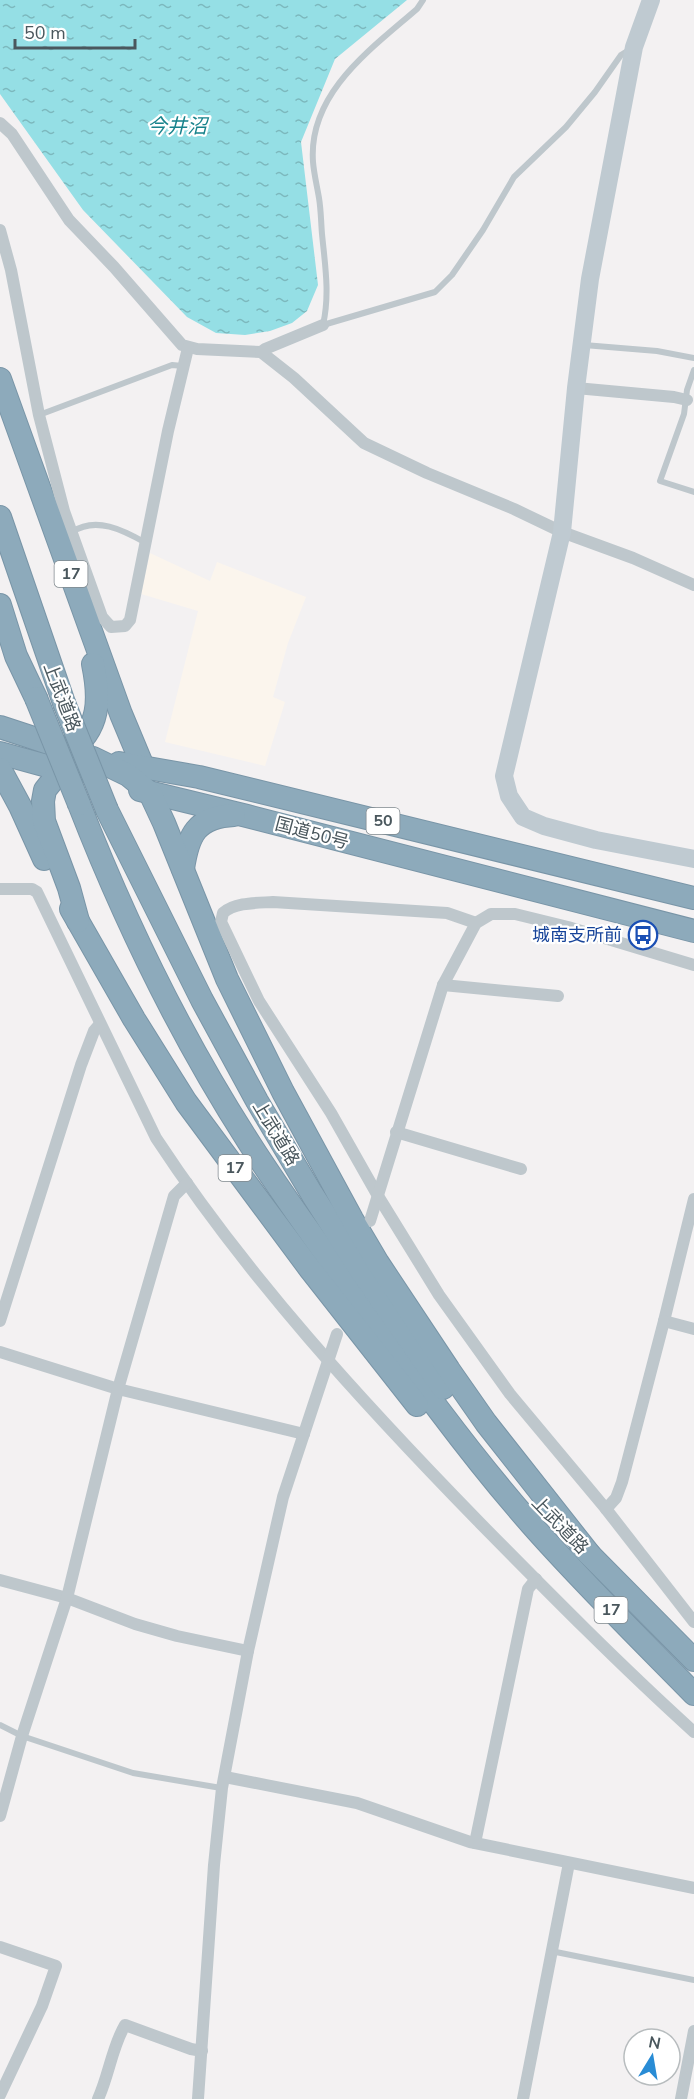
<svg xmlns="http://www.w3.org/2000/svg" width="694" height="2099" font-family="'Nunito Sans','Noto Sans JP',sans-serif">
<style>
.commercial{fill:#fbf5ed}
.water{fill:url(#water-ripples)}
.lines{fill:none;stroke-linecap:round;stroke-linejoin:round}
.highway-casing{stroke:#7995a7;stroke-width:24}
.lane{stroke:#bec7cc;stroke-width:6}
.street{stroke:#bec7cc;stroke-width:12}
.secondary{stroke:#bfcad1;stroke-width:18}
.highway{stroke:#8daabb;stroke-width:22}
.highway-bridge-casing{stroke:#7995a7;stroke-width:24;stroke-linecap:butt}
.highway-bridge{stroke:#8daabb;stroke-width:22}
.labels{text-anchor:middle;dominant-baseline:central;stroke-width:4.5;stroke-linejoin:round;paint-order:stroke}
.shield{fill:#fff;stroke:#80898e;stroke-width:1.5}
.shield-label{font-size:16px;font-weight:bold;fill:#4a575d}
.street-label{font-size:18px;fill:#4a575d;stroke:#fff}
.transit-label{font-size:18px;fill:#164399;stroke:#fff;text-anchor:end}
.water-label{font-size:20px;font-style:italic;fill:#18838c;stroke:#fff}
</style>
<defs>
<pattern id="water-ripples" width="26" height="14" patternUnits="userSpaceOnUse" patternTransform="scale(1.5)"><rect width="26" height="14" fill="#95dfe5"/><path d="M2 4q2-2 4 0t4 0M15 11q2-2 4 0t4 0" fill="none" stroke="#7cb8bd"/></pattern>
</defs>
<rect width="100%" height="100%" fill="#f3f1f2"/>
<polygon class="commercial" points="150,553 210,581 217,562 306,597 288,643 273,697 285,702 265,766 165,742 198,611 141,594"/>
<polygon class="water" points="0,0 407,0 335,59 301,142 318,285 307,311 292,323 270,331 245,335 216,333 187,317 83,210 0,94"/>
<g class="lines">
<g class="highway-casing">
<g id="highway">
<polyline points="0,379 121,714 144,769"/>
<polyline points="0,517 64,703"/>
<polyline points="0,605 16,656 36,698"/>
<polyline points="0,727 70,750"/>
<path d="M 68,752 C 101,729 100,698 93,664"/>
<polyline points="0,753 76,774"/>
<polyline points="119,763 199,777 694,898"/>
<polyline points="0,769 20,806 44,859"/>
<polyline points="140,790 247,816 694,931"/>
<path d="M 79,804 C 125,922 180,1035 248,1141 C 279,1190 314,1238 348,1285 C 406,1366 465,1449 531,1524 C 583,1583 639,1638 694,1694"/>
<polyline points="107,810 202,1000 257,1101 312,1194 363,1274 443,1388"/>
<path d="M 183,869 C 188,835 196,817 234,815"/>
<polyline points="71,909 134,1019 186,1102 310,1269 417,1405"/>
<polyline points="78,921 69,888 44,821 43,801 45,790 53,780 75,765 93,758 128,775 150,793 164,823 227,979 283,1092 352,1219 378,1263 449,1370 486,1423 590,1555"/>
<polyline points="581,1546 694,1660"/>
</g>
</g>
<g class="lane">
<path d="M 423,0 L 417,9 C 371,49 308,93 313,162 C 314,174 317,186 319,198 C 321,210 321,222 322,234 C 325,265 330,294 323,325 L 435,292 L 452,275 L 483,230 L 514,177 L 566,127 L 595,92 L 621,55 L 629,50"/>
<polyline points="584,345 657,351 694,358"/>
<polyline points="694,370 687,390 684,414 660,481 694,492"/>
<polyline points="39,415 172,365 183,366"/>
<path d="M 72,532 C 96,516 123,530 146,543"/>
<polyline points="0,1725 22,1736 133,1773 221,1788"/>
<polyline points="551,1951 694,1980"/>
</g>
<g class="street">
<polyline points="0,123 12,134 69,220 114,267 182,345 197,349 261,352 294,378 364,443 427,473 514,509 562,532 633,558 694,585"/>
<polyline points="0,230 11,270 39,415 64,511 102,617 111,627 125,626 130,620 168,431 188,348"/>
<polyline points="261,352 265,349 323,325"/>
<polyline points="576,388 674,397 687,400"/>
<path d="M 0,889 L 32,889 L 37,892 L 156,1138 C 248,1278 363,1403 480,1523 C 550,1594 620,1665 694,1732"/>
<path d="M 476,923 L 447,913 L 273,902 C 258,903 235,902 223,913 L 221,922 L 223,926 L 259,1001 L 331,1113 L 378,1196 L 439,1295 L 510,1394 L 606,1509 L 694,1622"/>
<polyline points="443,985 558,996"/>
<polyline points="396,1132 521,1169"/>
<polyline points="694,1199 664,1321 694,1329"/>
<polyline points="370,1221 443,985 476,923 491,914 515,914 568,927 694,965"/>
<polyline points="0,1321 81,1065 94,1031 100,1024"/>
<polyline points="0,1352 118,1389 304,1434"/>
<polyline points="606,1509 616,1498 622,1482 664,1321"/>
<polyline points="0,1580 67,1598 135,1624 177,1636 248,1651"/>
<polyline points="225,1777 357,1803 470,1842 694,1888"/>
<polyline points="0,1816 22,1736 67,1598 118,1389 174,1196 187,1183"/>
<polyline points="475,1843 528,1589 536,1579"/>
<polyline points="0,1947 56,1966 42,2006 0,2095"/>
<path d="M 98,2099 C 109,2075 112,2047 125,2025 L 191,2049 L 202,2051"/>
<polyline points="198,2099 214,1865 222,1788 248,1651 283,1497 337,1334"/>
<polyline points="523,2099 569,1863"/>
<polyline points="681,2099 694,2031"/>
</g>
<polyline class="secondary" points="651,0 634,47 590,279 576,388 562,532 504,776 509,796 523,817 544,826 596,840 694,859"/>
<use href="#highway" class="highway"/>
<g class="highway-bridge-casing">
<g id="highway-bridge">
<polyline points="36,698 79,804"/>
<polyline points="64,703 107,810"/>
</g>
</g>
<use href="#highway-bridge" class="highway-bridge"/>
</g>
<defs>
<g id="bus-ring" transform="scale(1.5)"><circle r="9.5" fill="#fff" stroke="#1a4fb4" stroke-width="1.5"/><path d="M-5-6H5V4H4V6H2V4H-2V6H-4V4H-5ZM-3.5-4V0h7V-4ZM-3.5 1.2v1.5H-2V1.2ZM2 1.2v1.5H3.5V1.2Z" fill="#1a4fb4"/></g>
</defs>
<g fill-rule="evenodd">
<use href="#bus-ring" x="643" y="935"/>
</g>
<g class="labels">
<g class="shield">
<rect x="54.5" y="561" width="33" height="26" rx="4.5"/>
<rect x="366.5" y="808" width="33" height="26" rx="4.5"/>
<rect x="218.5" y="1155" width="33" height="26" rx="4.5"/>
<rect x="594.5" y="1597" width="33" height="26" rx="4.5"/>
</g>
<g class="shield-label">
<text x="71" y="574">17</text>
<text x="383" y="821">50</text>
<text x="235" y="1168">17</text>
<text x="611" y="1610">17</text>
</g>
<g class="street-label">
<text transform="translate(62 697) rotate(69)">上武道路</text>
<text transform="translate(312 833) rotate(15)">国道50号</text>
<text transform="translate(276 1133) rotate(59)">上武道路</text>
<text transform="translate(560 1525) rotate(46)">上武道路</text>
</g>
<g class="transit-label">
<text x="622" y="935">城南支所前</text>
</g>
<g class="water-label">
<text x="177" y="126">今井沼</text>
</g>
</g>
<g transform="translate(652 2057) rotate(11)"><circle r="28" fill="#ffffff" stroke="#b7bcbe" stroke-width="1.5"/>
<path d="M0-4.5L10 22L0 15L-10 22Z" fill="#298cd5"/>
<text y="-9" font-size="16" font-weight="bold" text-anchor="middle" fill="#4a575d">N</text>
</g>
<path d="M15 39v9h120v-9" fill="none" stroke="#4a575d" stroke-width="3"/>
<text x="24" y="39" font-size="18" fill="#4a575d" stroke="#ffffff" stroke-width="4.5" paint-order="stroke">50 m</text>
</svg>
